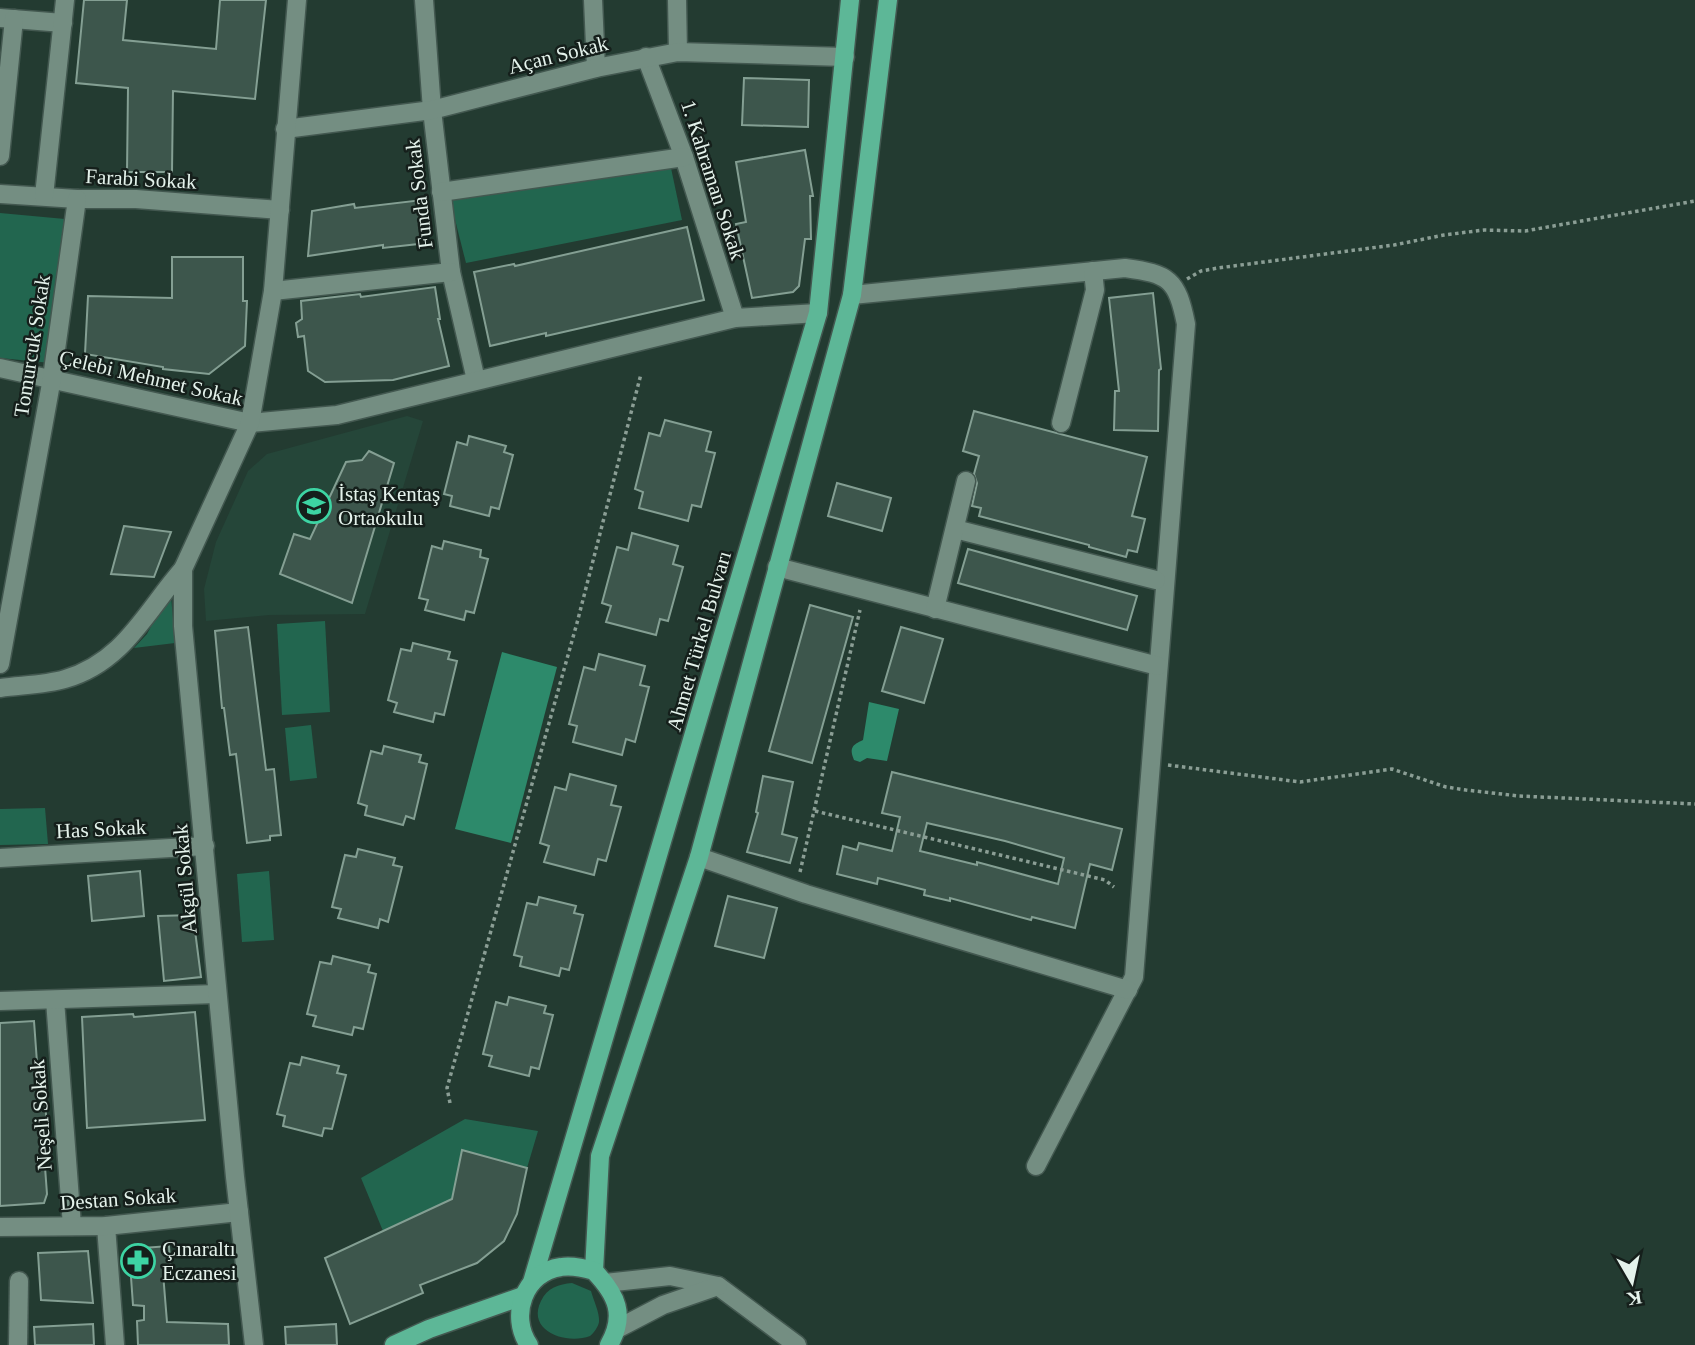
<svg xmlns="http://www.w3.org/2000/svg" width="1695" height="1345" font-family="Georgia,serif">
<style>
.built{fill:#254639}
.green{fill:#22664f}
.water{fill:#2d8a6b}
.building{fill:#3d564c;stroke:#849f93;stroke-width:2;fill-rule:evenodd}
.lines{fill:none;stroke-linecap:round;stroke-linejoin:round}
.minor-casing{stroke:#435850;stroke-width:21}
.major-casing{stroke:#435850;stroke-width:21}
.path{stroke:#8b9e95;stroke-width:3.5;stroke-dasharray:3.5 3.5;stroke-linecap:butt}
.minor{stroke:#748e82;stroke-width:18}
.major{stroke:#5db797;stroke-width:18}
.labels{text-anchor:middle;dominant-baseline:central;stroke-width:5;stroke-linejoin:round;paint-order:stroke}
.street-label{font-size:21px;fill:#e4f2eb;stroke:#151f1b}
.poi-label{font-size:21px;fill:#e4f2eb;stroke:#151f1b;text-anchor:start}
</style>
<rect width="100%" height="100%" fill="#233b31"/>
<polygon class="built" points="407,416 423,421 365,614 269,615 206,621 204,589 216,542 248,471 267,454"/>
<g class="green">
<polygon points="671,168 682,220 466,263 450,200"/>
<polygon points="0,213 65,219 51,363 0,358"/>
<polygon points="171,596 175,643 134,648 147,634 164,602"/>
<polygon points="325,621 330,712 282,715 277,624"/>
<polygon points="311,725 317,778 290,781 285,728"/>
<polygon points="45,808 48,844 0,845 0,809"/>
<polygon points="269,871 274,940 242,942 237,874"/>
<polygon points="465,1119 538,1131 527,1168 462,1150 452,1199 383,1231 361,1178"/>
<path d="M 572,1283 L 591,1291 C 593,1299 600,1313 599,1322 C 598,1327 594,1333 590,1336 C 566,1345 526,1331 541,1301 C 547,1288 559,1284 572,1283 Z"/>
</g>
<g class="water">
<polygon points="502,652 557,667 511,843 455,829"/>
<path d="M 869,702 L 899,709 L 887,761 L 867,758 L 860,762 L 854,760 C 849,748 852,745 863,740 Z"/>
</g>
<g class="building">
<polygon points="84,0 127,0 123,40 216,49 220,0 266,0 255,99 173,91 172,172 127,172 128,88 76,83"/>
<polygon points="744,78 809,80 808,127 742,125"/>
<polygon points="805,150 813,196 810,196 811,239 805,239 799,286 793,292 752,298 736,224 746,222 736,162"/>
<polygon points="422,200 427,243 383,248 383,245 308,256 312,211 354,204 355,208"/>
<polygon points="687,227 704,300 546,336 546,333 490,346 474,272 514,264 515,266"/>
<polygon points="172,257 243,257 243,301 247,301 245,346 209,374 163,369 163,367 85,354 88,296 172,298"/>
<polygon points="435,287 440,319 438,319 449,366 393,380 325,382 308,371 304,336 298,337 296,323 302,319 301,301 360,294 361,297"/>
<polygon points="1153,293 1161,369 1159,370 1158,431 1114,430 1115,391 1119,391 1109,298"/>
<polygon points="974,411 1147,457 1132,516 1145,519 1137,552 1128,550 1126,557 1089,547 1089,545 979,516 981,508 972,506 977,483 974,474 979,456 963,451"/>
<polygon points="665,420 711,432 706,451 715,453 701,507 692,505 688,521 639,508 643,492 635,489 649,433 660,436"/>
<polygon points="469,436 506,446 504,452 513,455 499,509 491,507 489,516 450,506 452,496 444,494 457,442 467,445"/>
<polygon points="369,451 394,463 352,603 280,574 294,534 310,539 346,462 362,460"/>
<polygon points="837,483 891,498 882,531 828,516"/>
<polygon points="124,526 171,532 154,577 111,574"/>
<polygon points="632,533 678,546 673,564 683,567 668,621 660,619 656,635 606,622 611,606 602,603 617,547 628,550"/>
<polygon points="444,541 481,550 480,557 488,559 474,613 466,611 464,620 425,610 428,600 419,598 432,546 442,549"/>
<polygon points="968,549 1137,596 1127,630 958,583"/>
<polygon points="810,605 853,617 812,763 769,751"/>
<polygon points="248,627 266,770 274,769 281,835 270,836 270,840 247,843 236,754 230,755 224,708 222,708 215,631"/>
<polygon points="901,627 943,639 924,703 882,691"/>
<polygon points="413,643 450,652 448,659 457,661 444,715 435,713 433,722 394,712 397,703 388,700 401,649 411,651"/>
<polygon points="599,654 645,666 640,685 649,687 635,742 626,739 622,755 573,742 577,726 569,724 584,667 595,670"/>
<polygon points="384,746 421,755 419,762 427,764 414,819 406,816 403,825 365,815 367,806 358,803 371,751 382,754"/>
<path d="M 892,772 L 1122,829 L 1112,870 L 1090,864 L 1075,928 L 1032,917 L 1031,920 L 950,898 L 950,901 L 924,895 L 925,890 L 878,878 L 877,884 L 837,874 L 843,846 L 857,850 L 859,843 L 892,851 L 900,817 L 882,813 ZM 927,823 L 1005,841 L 1064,858 L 1058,884 L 977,862 L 977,865 L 920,851 Z"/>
<polygon points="570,774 616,786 611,805 621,807 606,861 598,859 594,875 544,862 549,846 540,843 555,787 566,790"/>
<polygon points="763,776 793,782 782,834 797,838 790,863 747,852 758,813 756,812"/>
<polygon points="358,849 395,858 393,865 402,867 388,922 380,919 378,928 338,918 341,909 332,907 345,855 356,857"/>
<polygon points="140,871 144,916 92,921 88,876"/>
<polygon points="728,896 777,908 764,958 715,946"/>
<polygon points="539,897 576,906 574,913 583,915 569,970 561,968 559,976 520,966 522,957 514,955 527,903 537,905"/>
<polygon points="193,915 201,977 164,981 158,916"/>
<polygon points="333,956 370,965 368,972 376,974 363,1029 354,1027 352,1035 313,1026 316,1016 307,1014 320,962 331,964"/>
<polygon points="509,997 546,1006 544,1013 553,1015 539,1069 531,1067 529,1076 489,1066 492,1056 483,1054 496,1002 507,1005"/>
<polygon points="195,1012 205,1120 87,1128 82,1017 133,1014 134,1017"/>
<polygon points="34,1021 39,1090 44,1090 48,1139 43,1140 47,1194 44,1203 0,1206 0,1023"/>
<polygon points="302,1057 339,1066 337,1073 346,1075 332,1129 324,1128 322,1136 283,1126 285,1116 277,1114 290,1063 300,1065"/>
<polygon points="462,1150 527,1168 517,1214 504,1241 477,1263 420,1285 423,1293 350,1324 325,1258 452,1199"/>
<polygon points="169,1246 171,1273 163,1273 167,1322 228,1324 229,1345 138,1345 137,1321 144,1320 144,1306 133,1305 129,1249"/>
<polygon points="88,1251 93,1303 41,1300 38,1253"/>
<polygon points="93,1324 94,1345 35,1345 34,1327"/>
<polygon points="336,1324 337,1345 286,1345 285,1327"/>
</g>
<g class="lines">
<g class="minor-casing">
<g id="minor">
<polyline points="424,0 432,110 451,272 476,380"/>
<polyline points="593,0 596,68"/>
<polyline points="677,0 678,52"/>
<polyline points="0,18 63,23"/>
<polyline points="646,57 684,157 735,318"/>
<polyline points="285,129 432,110 596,68 678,52 845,57"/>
<polyline points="0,156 14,19"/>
<polyline points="441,192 684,157"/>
<polyline points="0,194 77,199 136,199 280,210"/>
<polyline points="44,196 65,0"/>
<polyline points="273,291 451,272"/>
<path d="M 852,295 L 1125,268 C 1169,274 1177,279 1186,324 L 1134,977 L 1036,1166"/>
<polyline points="0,368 250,423 337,415 735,318 818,313"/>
<polyline points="1061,423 1095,290 1093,271"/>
<polyline points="955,529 1156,580"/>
<polyline points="777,567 1158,666"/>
<polyline points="935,609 966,481"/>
<polyline points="0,664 52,378 77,199"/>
<path d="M 0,688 C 21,685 45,685 65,679 C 124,662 146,611 183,569"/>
<polyline points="699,857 806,894 1128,990"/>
<polyline points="0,858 205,846"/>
<polyline points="55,1000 72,1226"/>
<polyline points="0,1001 217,994"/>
<polyline points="106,1226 115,1345"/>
<polyline points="0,1227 106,1226 239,1212"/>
<polyline points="605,1283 670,1276 718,1286 797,1345"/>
<polyline points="617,1329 663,1305 718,1286"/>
<polyline points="18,1345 19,1281"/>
<polyline points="254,1345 235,1177 183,626 183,569 250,423 273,291 297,0"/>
</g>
</g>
<g class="major-casing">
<g id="major">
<polyline points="594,1271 600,1156 699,857 852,295 888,0"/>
<polyline points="532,1282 818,313 850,0"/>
<polyline points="394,1345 429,1329 523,1296"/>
<path d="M 529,1345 C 509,1316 524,1272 561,1267 C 572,1265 584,1268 594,1271 C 617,1295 626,1315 609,1345"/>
</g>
</g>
<g class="path">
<polyline points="1187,279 1201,271 1218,268 1394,245 1444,235 1484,230 1525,231 1695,201"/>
<polyline points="1168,765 1300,782 1392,769 1446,787 1466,790 1519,796 1695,804"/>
<polyline points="815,811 1105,880 1114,887"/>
<polyline points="800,872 860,610"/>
<polyline points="450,1103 447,1088 577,623 641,374"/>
</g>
<use href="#minor" class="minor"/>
<use href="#major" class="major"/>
</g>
<defs>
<g id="school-ring" transform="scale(1.75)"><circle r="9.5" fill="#151f1b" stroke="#3dd4a3" stroke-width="1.5"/><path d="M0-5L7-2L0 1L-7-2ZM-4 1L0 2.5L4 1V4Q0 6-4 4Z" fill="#3dd4a3"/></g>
<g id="pharmacy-ring" transform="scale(1.75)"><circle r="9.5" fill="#151f1b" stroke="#3dd4a3" stroke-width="1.5"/><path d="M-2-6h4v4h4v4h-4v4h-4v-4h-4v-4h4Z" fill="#3dd4a3"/></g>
</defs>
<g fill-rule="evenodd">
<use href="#school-ring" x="314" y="506"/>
<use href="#pharmacy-ring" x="138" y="1261"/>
</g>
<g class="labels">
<g class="street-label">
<text transform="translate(558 55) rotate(-14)">Açan Sokak</text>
<text transform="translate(141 179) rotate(3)">Farabi Sokak</text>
<text transform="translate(713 180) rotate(72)">1. Kahraman Sokak</text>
<text transform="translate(419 194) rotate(-97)">Funda Sokak</text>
<text transform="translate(32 346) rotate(-81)">Tomurcuk Sokak</text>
<text transform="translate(151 378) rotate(13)">Çelebi Mehmet Sokak</text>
<text transform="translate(699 641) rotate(-74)">Ahmet Türkel Bulvarı</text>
<text transform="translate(101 829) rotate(-3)">Has Sokak</text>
<text transform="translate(185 879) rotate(-95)">Akgül Sokak</text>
<text transform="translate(41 1115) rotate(-94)">Neşeli Sokak</text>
<text transform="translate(118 1199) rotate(-4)">Destan Sokak</text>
</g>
<g class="poi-label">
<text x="338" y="494">İstaş Kentaş<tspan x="338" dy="24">Ortaokulu</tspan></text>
<text x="162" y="1249">Çınaraltı<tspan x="162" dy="24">Eczanesi</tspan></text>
</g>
</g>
<g transform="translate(1632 1282) rotate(171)" stroke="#151f1b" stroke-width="5" paint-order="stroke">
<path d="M0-5L12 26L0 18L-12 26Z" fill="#e4f2eb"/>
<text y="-10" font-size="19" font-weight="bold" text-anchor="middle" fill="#e4f2eb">K</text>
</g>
</svg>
